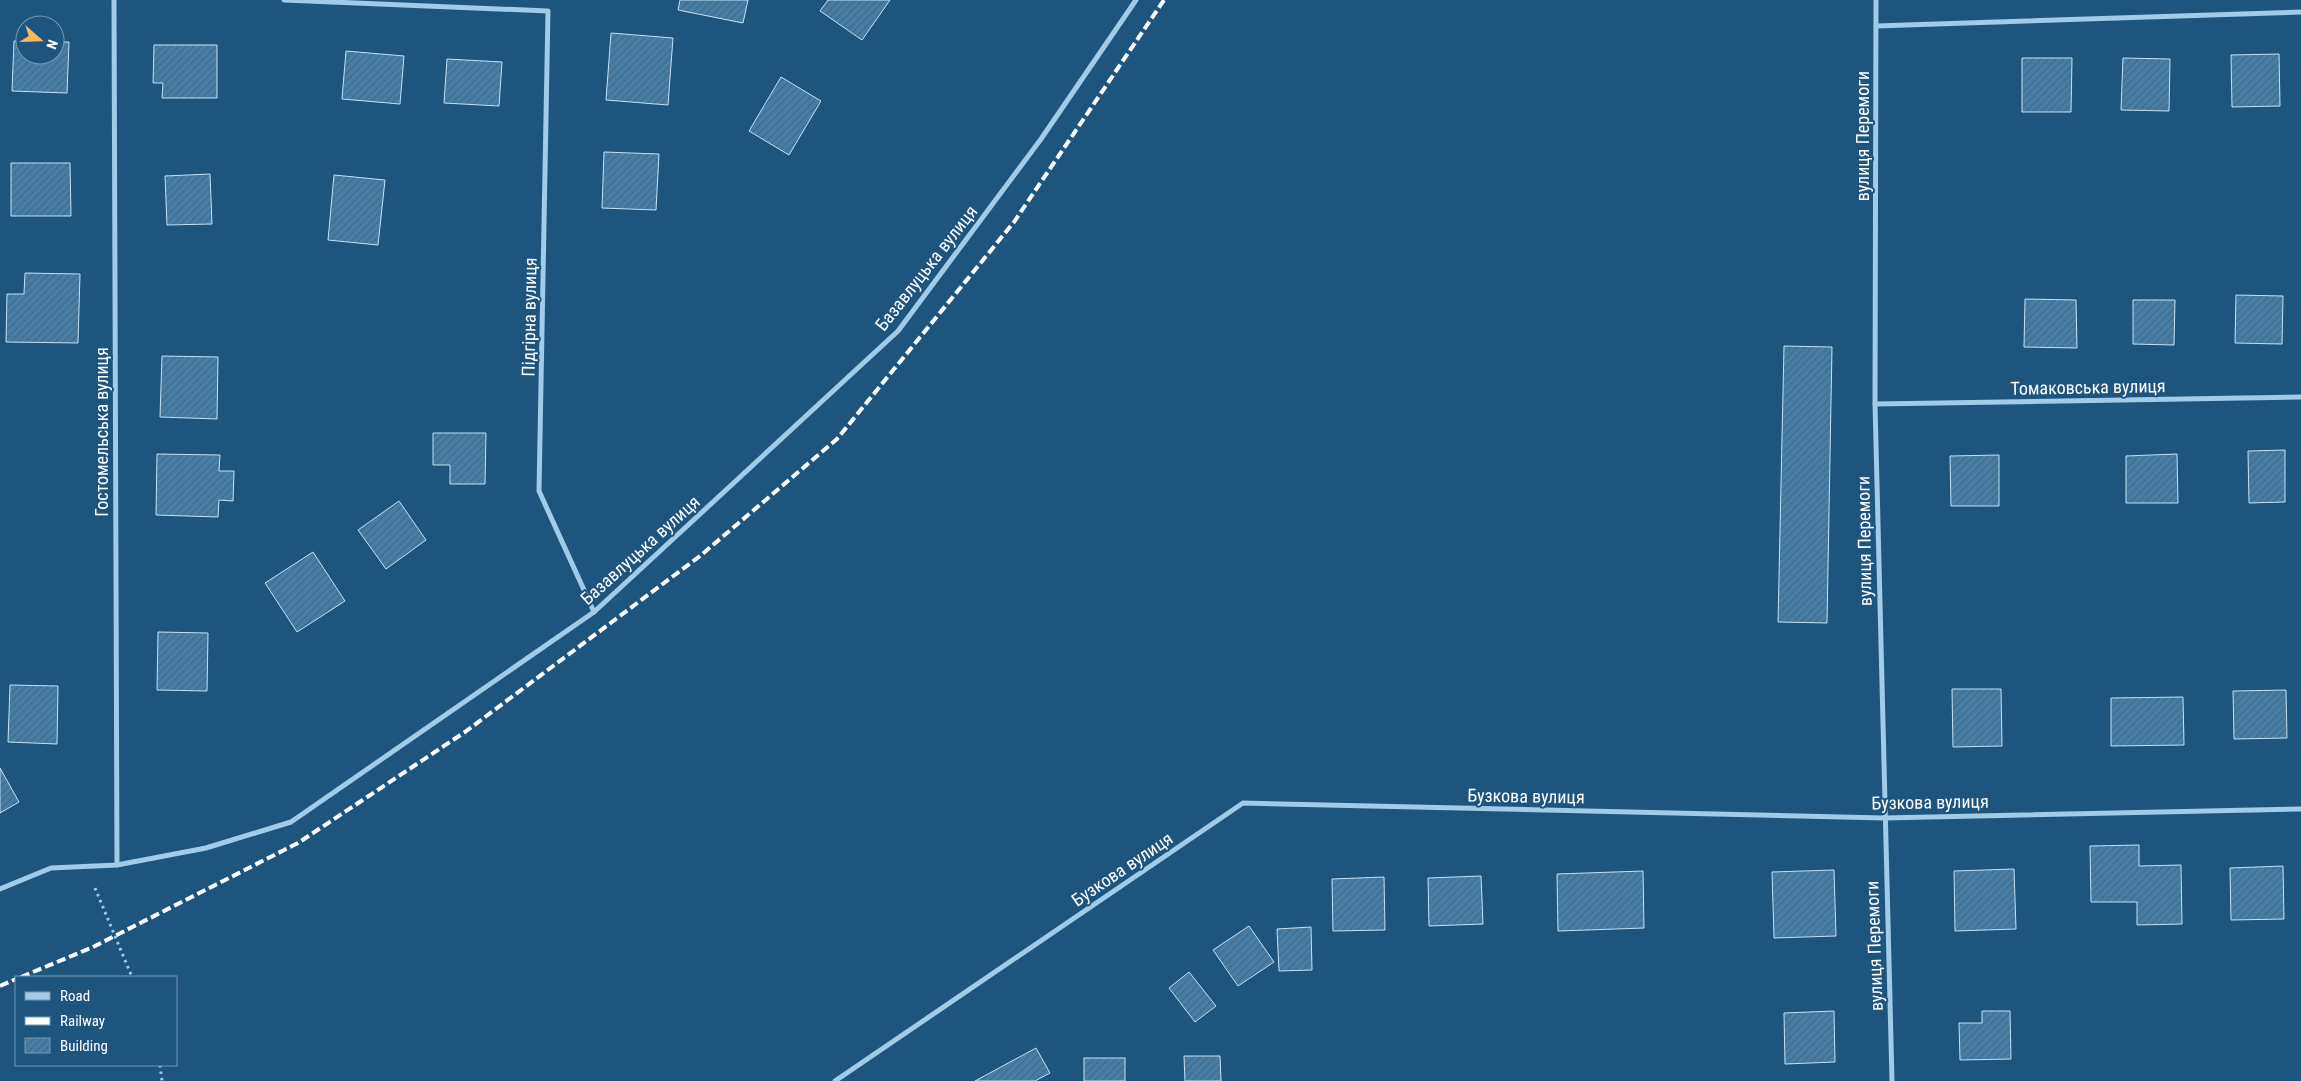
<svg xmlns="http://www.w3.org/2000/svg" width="2301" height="1081" font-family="'Roboto Condensed',sans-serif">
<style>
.building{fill:url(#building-hatch);stroke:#c4e2f7}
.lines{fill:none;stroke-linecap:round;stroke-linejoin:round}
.path{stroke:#a0cbe9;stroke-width:3;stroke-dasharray:2.5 4;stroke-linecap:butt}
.street{stroke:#a0cbe9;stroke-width:5}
.rail{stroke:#fff;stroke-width:4;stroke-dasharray:9 4;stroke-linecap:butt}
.labels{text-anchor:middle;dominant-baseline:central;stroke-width:4;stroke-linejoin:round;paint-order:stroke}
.street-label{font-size:18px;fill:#fff;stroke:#1d557f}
</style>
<defs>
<pattern id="building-hatch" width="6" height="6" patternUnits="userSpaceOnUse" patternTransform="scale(1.25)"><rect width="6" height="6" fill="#457fa9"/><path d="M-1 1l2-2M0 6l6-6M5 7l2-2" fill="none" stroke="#48687f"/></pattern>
</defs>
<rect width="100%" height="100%" fill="#1d557f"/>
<g class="building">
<polygon points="680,0 748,0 743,23 678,10"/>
<polygon points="828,0 890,0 862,40 820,11"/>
<polygon points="611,33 673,38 668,105 606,100"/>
<polygon points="14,41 25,41 25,55 55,55 55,42 69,42 67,93 12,91"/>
<polygon points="154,45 217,45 217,98 162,98 163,83 153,83"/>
<polygon points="346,51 404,56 400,104 342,99"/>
<polygon points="2279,54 2280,106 2232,107 2231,55"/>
<polygon points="2022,58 2072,58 2071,112 2022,112"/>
<polygon points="2123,58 2170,59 2169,111 2121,110"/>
<polygon points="447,59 502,62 499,106 444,103"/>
<polygon points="781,77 821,101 789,155 749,131"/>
<polygon points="604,152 659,154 656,210 602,208"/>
<polygon points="11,163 70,163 71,216 11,216"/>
<polygon points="210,174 212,224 167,225 165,176"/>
<polygon points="334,175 385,180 378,245 328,240"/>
<polygon points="25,273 80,274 78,343 6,342 7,294 24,294"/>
<polygon points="2236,295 2283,296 2282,344 2235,343"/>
<polygon points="2025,299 2076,300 2077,348 2024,347"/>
<polygon points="2133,300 2175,300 2174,345 2133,344"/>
<polygon points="1784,346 1832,347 1827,623 1778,622"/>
<polygon points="162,356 218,357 217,419 160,417"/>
<polygon points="433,433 486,433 485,484 450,484 450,465 433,465"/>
<polygon points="2285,450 2285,502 2249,503 2248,451"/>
<polygon points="157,454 220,455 219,471 234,471 233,501 219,500 218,517 156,515"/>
<polygon points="2177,454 2178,503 2126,503 2126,456"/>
<polygon points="1999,455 1999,506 1951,506 1950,456"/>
<polygon points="399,501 426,540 386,569 358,530"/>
<polygon points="313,552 345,601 297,632 265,583"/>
<polygon points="158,632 208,633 207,691 157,690"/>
<polygon points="10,685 58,686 57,744 8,742"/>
<polygon points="1952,689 2001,689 2002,746 1953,747"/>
<polygon points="2286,690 2287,738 2234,739 2233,691"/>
<polygon points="2183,697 2184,745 2111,746 2111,698"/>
<polygon points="0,768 19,802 0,813"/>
<polygon points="2139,845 2139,866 2181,865 2182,924 2137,925 2137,902 2091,902 2090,846"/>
<polygon points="2283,866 2284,919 2231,920 2230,868"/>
<polygon points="2014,869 2016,929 1955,931 1954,871"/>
<polygon points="1834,870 1836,936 1774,938 1772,872"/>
<polygon points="1643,871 1644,928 1558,931 1557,874"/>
<polygon points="1481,876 1483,924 1429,926 1428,878"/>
<polygon points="1384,877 1385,930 1333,931 1332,879"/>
<polygon points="1249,926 1274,962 1238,986 1213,950"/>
<polygon points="1311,927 1312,970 1279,971 1277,929"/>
<polygon points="1189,972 1216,1006 1195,1022 1169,988"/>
<polygon points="1834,1011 1835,1062 1785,1064 1784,1013"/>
<polygon points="1982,1011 2010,1011 2011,1059 1960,1060 1959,1023 1982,1023"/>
<polygon points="1036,1048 1050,1073 1035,1081 975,1081"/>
<polygon points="1184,1056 1220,1056 1221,1081 1185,1081"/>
<rect x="1084" y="1058" width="41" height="23"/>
</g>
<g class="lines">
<g class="path">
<polyline points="95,888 132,977"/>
<polyline points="160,1065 162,1081"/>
</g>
<g class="street">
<polyline points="114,0 117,865"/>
<polyline points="284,0 548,11 539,491 594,612"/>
<polyline points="1876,0 1875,404 1892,1081"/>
<polyline points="1876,26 2301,12"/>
<polyline points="1875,404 2301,397"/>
<polyline points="0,889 51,868 117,865 206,848 291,822 594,612 898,331 1041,139 1136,0"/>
<polyline points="835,1081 1243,803 1884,818 2301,809"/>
</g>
<g class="rail">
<polyline points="21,977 93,947 298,843 465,732 700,556 837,439 1014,222 1164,0"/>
<polyline points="0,986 16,979"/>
</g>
</g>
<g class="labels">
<g class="street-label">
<text transform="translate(1862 136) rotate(-90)">вулиця Перемоги</text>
<text transform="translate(926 268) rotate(-52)">Базавлуцька вулиця</text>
<text transform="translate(529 317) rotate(-89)">Підгірна вулиця</text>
<text transform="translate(2088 387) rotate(-1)">Томаковська вулиця</text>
<text transform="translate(101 432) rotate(-90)">Гостомельська вулиця</text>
<text transform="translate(1864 541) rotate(-91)">вулиця Перемоги</text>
<text transform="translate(640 550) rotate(-42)">Базавлуцька вулиця</text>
<text transform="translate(1526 796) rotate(1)">Бузкова вулиця</text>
<text transform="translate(1930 802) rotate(-1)">Бузкова вулиця</text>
<text transform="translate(1122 869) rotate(-34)">Бузкова вулиця</text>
<text transform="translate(1874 946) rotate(-92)">вулиця Перемоги</text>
</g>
</g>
<rect x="15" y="976" width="162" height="90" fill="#1d557f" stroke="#7799b2"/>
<rect x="25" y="992" width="25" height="8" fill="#a0cbe9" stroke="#7799b2"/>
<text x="60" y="1001" font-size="15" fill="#ffffff">Road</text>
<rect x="25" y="1017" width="25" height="8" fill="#ffffff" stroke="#7799b2"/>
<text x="60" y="1026" font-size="15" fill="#ffffff">Railway</text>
<rect x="25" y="1038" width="25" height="15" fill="url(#building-hatch)" stroke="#7799b2"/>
<text x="60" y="1051" font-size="15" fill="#ffffff">Building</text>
<g transform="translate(40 40) rotate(110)"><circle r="24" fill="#1d557f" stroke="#7799b2"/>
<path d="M0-4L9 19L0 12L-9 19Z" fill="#f9b85e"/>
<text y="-8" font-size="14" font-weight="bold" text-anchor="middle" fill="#ffffff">N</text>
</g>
</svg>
